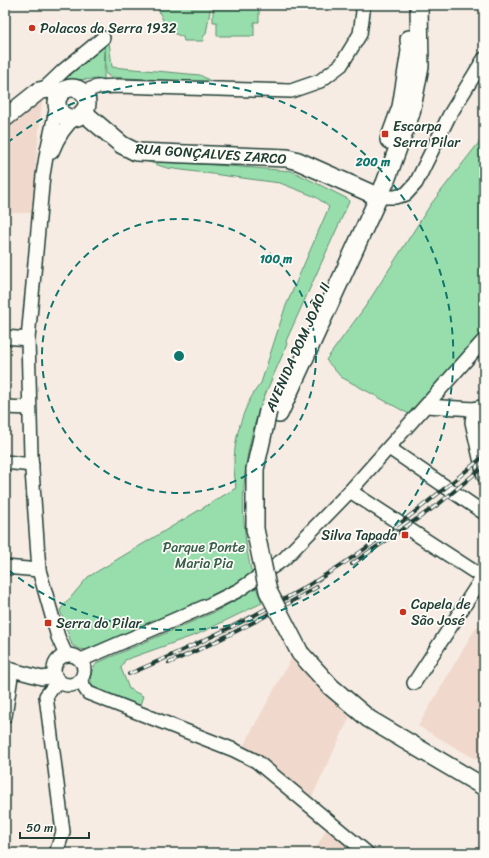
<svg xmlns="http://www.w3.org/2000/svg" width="489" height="858" font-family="Sriracha,sans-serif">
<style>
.built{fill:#f0d9cc}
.green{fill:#98deac;stroke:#5c8e70}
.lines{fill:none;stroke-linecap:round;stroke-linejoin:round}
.minor-casing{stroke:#1f3d34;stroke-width:16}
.major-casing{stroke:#1f3d34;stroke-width:20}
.minor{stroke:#fdfcf7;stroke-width:13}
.major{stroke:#fdfcf7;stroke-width:17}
.rail-casing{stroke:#1f3d34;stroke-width:4}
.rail{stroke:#fdfcf7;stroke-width:2.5;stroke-dasharray:8;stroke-linecap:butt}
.major-bridge-casing{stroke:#1f3d34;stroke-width:20;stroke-linecap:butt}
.major-bridge{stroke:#fdfcf7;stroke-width:17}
.ring{fill:none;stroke:#0f766e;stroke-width:2;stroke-dasharray:7 5}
.poi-dot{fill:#c8321e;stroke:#fdfcf7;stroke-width:1.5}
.labels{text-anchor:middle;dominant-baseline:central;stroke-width:3.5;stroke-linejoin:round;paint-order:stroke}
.poi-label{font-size:14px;fill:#1f3d34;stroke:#fdfcf7;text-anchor:start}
.street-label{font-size:14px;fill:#1f3d34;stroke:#fdfcf7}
.park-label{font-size:14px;fill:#375d4c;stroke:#fdfcf7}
.centre{fill:#0f766e;stroke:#fdfcf7;stroke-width:2}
.ring-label{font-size:12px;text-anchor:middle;font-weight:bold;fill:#0f766e;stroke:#fdfcf7;stroke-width:3.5;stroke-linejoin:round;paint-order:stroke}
</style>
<rect width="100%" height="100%" fill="#f7ece3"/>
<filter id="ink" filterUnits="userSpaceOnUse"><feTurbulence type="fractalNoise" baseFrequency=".025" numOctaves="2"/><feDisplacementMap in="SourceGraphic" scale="8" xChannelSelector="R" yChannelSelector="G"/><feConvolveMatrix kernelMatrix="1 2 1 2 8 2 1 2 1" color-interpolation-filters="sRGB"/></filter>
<g filter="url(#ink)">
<g class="built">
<polygon points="38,99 42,102 31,213 5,213 5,125"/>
<polygon points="476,627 484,628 484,764 418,726"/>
<polygon points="292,657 311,680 322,692 350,717 310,801 242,748"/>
<polygon points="327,828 331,830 331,833 339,841 342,840 360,853 313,853"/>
</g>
<g class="green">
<polygon points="156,5 211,5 206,34 203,37 204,41 184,41 183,37 168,31"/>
<polygon points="213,5 259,5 259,22 254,22 254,36 217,36 217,22 213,22"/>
<polygon points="105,40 109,41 112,67 200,75 214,83 110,77 106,74"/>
<polygon points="105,40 104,79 59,80"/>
<polygon points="484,136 484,335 409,414 341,377 326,360 365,307 431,204"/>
<path d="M 146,161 L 215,165 L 292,171 L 348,199 L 349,202 L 286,341 L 287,344 C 279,364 269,384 261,405 C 241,459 238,518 252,574 L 210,598 L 88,650 L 79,649 L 72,645 L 60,610 L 88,577 L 236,488 C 235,480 234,472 234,464 C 234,437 244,403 261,383 L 285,308 L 329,207 L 316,197 L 280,183 L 167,168 Z"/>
<path d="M 256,587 L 262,603 L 198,634 L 125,660 L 121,668 L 129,689 L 143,696 L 139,708 L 97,692 C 88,682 89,673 97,663 L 217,611 Z"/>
</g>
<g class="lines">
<g class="minor-casing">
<g id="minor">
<polyline points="44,89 64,70 103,38"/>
<polyline points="82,92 97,87 118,86 291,91 320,81 341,65 360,34 363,12 362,5"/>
<polyline points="57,106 47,151 43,175 28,339 31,456 39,570 58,637 66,655"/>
<path d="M 52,152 C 57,139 64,126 76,117"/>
<polyline points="379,197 395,197 406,194 416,183 449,116 484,59"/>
<polyline points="5,337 28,339"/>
<polyline points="426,406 474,409 484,406"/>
<polyline points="5,407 29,408"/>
<polyline points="474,409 472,422 484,476"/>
<polyline points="389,448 484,513"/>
<polyline points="5,462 32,465"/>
<polyline points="350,491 484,578"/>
<polyline points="5,567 39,570"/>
<circle cx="69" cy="670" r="15"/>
<polyline points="81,660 211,604 239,590 284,559 350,491 484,340"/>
<polyline points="5,668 42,678 55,676"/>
<polyline points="80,681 88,693 234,750 256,761 367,853"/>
<polyline points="414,683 484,575"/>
<polyline points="5,716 12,670"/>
<polyline points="56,853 63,832 46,696 58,681"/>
</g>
</g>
<g class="major-casing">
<g id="major">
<circle cx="72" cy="103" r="15"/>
<polyline points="83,112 122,145 136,152 287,158 298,161 379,197"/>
<polyline points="5,118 39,91 48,89 60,92"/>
<polyline points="389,140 401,107 410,51 409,39"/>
<polyline points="279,414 385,183 411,113 420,66 419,5"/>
<polyline points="300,653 331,687 369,719 484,787"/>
</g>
</g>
<use href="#minor" class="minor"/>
<use href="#major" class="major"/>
<g class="rail-casing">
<g id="rail">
<polyline points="352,564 440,503 484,466"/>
<path d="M 169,663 C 220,641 269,615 317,587"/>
<path d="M 129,674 C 194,646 258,616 319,579 C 378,543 431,500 484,456"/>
</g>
</g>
<use href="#rail" class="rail"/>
<g class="major-bridge-casing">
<polyline id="major-bridge" points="268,411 255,469 255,529 268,591 300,653"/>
</g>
<use href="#major-bridge" class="major-bridge"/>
</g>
</g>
<g class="ring">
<circle cx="179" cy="356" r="137"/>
<path d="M7 143A274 274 0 1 1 7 569"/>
</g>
<g class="poi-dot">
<circle cx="32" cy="28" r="4"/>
<rect x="381" y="130" width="8" height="8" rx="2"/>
<rect x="401" y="531" width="8" height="8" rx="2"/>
<circle cx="403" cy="612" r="4"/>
<rect x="44" y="619" width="8" height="8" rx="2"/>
</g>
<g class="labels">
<g class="poi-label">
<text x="40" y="28">Polacos da Serra 1932</text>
<text x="393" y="126">Escarpa<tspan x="393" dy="16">Serra Pilar</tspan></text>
<text x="397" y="535" text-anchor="end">Silva Tapada</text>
<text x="411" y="604">Capela de<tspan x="411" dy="16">São José</tspan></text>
<text x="56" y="623">Serra do Pilar</text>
</g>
<g class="street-label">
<text transform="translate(211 154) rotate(4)">RUA GONÇALVES ZARCO</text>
<text transform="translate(298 347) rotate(-66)">AVENIDA DOM JOÃO II</text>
</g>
<g class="park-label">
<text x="204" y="547">Parque Ponte<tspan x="204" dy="16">Maria Pia</tspan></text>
</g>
</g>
<circle cx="179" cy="356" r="6" class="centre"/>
<g class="ring-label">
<text x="373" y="166">200 m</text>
<text x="276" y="263">100 m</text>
</g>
<rect width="489" height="858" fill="none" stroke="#fdfcf7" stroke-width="20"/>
<rect x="10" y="10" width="469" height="838" fill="none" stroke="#1f3d34" stroke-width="1.5" filter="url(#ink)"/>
<path d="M20 832v6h69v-6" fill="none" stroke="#1f3d34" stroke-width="2"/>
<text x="26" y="832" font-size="12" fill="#1f3d34" stroke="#fdfcf7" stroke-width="3" paint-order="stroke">50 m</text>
</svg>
